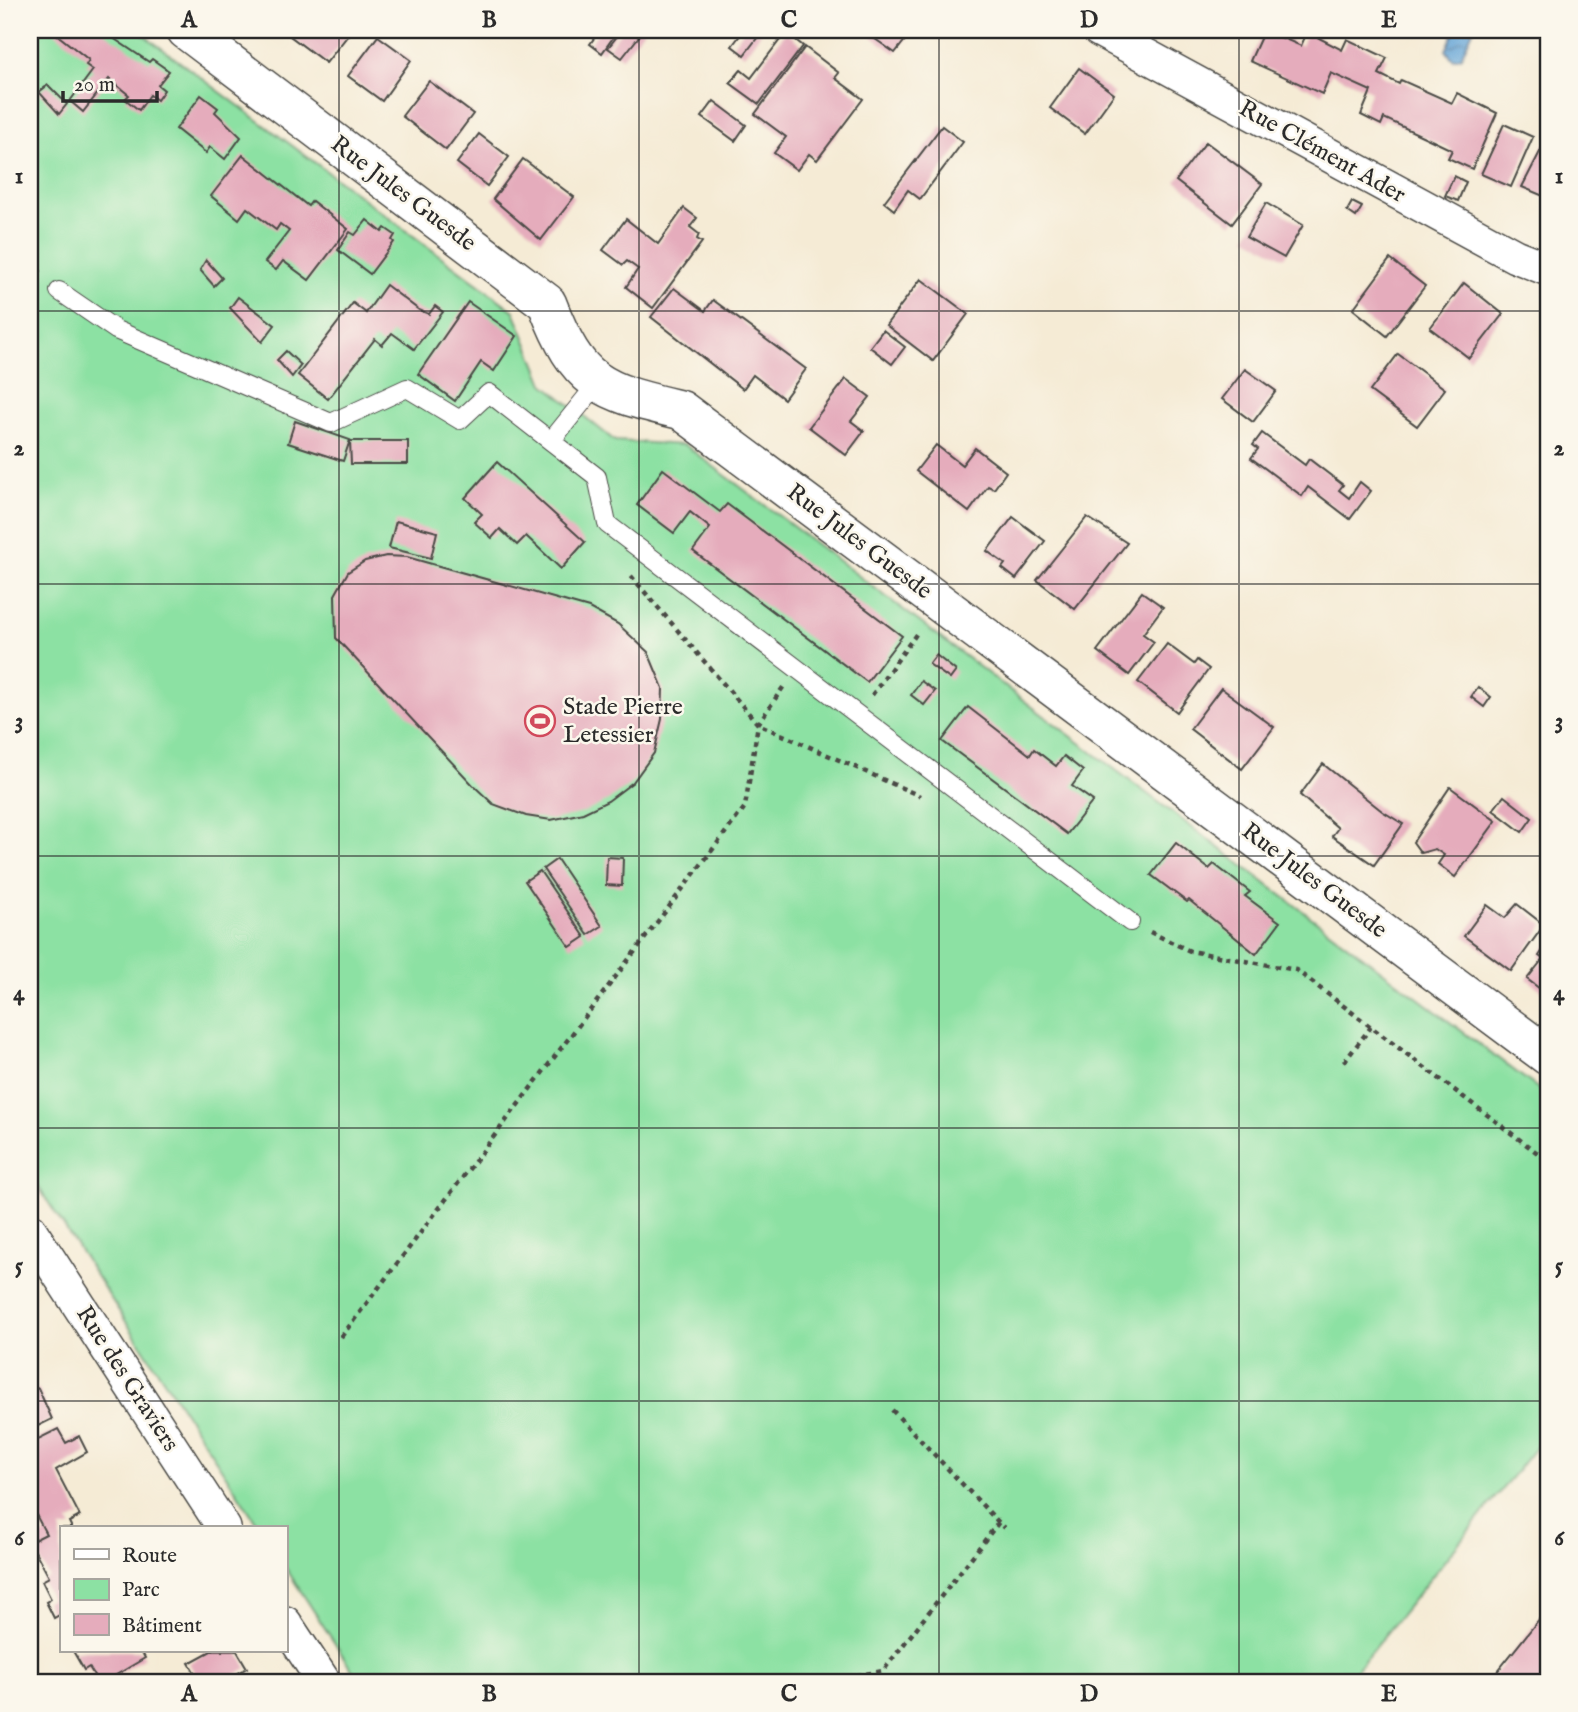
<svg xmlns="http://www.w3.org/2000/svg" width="1578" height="1712" font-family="'IM FELL English',serif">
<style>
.park{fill:#8ce1a3;stroke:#5c8667;stroke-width:2}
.water{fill:url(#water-waves);stroke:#486881;stroke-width:2}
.building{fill:#e5acbc}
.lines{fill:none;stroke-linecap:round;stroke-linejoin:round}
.service-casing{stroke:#494844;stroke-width:20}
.minor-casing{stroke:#494844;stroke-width:36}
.tertiary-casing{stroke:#494844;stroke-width:41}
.path{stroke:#494844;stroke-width:4.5;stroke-dasharray:5 5;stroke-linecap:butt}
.service{stroke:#fff;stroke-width:18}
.minor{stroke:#fff;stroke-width:33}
.tertiary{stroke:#fff;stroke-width:38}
.grid{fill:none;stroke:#2b2b2b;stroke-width:2;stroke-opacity:0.55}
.labels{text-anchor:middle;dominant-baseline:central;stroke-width:5;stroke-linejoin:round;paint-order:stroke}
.street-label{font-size:24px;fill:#2b2b2b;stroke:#fbf7ec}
.poi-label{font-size:24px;fill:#2b2b2b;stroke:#fbf7ec;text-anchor:start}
.neatline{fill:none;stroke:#2b2b2b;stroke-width:2.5}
.grid-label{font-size:23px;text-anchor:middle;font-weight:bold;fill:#2b2b2b}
</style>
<defs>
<pattern id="water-waves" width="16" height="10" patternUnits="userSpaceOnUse" patternTransform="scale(1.75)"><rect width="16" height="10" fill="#64a4d7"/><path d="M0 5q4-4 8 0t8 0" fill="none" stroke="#5386af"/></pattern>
</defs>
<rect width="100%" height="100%" fill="#fbf7ec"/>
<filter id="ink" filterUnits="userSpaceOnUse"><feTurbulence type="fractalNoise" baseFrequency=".0143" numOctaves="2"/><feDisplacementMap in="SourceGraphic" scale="14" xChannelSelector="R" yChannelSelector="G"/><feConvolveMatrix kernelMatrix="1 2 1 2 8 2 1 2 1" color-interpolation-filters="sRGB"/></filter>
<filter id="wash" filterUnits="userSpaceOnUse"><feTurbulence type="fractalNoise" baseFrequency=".00686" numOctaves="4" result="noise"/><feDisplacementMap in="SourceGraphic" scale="28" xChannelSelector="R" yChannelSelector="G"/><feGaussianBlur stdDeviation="1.57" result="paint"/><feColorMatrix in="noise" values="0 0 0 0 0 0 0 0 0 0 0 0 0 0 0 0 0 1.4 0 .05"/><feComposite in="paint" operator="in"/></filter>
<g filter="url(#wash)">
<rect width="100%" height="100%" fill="#f5ebd5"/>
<polygon class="park" points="30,30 137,30 514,311 544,384 615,441 685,445 1548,1096 1548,1432 1347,1682 360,1682 285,1567 285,1528 260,1528 30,1174"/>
<polygon class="water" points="1455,30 1473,30 1461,57 1453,59 1446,50"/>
<g id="blocks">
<g class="building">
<polygon points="57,30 101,30 149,62 152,59 169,71 158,85 164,90 157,100 150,95 139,110 125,99 129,95 109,79 83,112 70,101 93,70 86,65 89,60 55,33"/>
<polygon points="295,30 352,30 326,63 290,36"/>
<polygon points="600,30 617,32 602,53 590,44"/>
<polygon points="622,30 644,30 622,58 608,48"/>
<polygon points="744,30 761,33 744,55 732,46"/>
<polygon points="871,30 913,30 895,53 868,34"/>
<polygon points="1264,30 1301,46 1308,30 1320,30 1317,37 1342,50 1347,39 1387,58 1379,74 1399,84 1401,80 1452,103 1457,93 1497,113 1472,169 1448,158 1452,150 1433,141 1384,118 1381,125 1361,115 1371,91 1331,73 1322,94 1250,61"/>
<polygon points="786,32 803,46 759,104 730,83 741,70 751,78"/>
<polygon points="378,36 411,60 382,101 348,76"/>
<polygon points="805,47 839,73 835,78 863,99 817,160 809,154 797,170 774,153 786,137 755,114"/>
<polygon points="1079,68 1114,94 1085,134 1050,108"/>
<polygon points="429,81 473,114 446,150 402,116"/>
<polygon points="48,85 67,104 59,114 39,92"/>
<polygon points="201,95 218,108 215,112 241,137 225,159 210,147 206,153 176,129"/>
<polygon points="714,101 746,125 735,141 702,117"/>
<polygon points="1504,124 1533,137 1511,187 1481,174"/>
<polygon points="942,126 963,142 920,199 908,190 894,210 884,202"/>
<polygon points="479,134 509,157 487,186 457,163"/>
<polygon points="1206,142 1262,184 1232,224 1176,181"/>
<polygon points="1544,144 1548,146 1548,198 1522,187"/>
<polygon points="243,155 308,206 312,201 348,229 309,280 283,261 276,270 265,262 289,231 280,224 276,230 247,208 239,219 211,196"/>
<polygon points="523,159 574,197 541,240 493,199"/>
<polygon points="1454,176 1466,182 1458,201 1445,196"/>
<polygon points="1352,202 1362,207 1356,217 1347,211"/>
<polygon points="1266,203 1303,225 1284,258 1246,237"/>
<polygon points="684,208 697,218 690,227 699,234 697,239 702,242 653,308 626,287 638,269 627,261 623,265 603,250 626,219 658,244"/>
<polygon points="367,220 382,232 385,228 395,235 392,240 394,242 370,274 338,250 350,232 355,235"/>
<polygon points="1390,259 1425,286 1387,336 1353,309"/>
<polygon points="206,260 222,278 214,286 200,270"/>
<polygon points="921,279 968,314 933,361 886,325"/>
<polygon points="1464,283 1503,314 1469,358 1430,328"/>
<polygon points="386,285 419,310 429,314 435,306 443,312 414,349 392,333 382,345 375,339 328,399 298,375 353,303 366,313"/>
<polygon points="674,288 705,311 713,300 806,369 784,399 753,375 743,389 651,317"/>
<polygon points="238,297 275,325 262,342 230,308"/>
<polygon points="468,302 517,336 494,371 481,362 455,401 418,374"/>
<polygon points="883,330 905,347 892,364 870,347"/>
<polygon points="286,351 301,365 292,377 277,360"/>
<polygon points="1398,354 1445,389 1417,426 1370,391"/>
<polygon points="1245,369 1276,391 1253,422 1222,399"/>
<polygon points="846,379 870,397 851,421 864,431 846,455 809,427"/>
<polygon points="295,421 350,440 343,461 288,443"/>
<polygon points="1262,433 1305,465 1309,459 1343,485 1339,490 1349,498 1360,482 1371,491 1350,519 1308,487 1302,496 1251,458 1258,449 1253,445"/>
<polygon points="350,441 408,441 408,464 351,464"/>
<polygon points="936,445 962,465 975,448 1006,472 994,489 988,486 969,512 916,471"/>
<polygon points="497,462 585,542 561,569 526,536 517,545 500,529 492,538 474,522 482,514 465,498"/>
<polygon points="663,469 720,512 727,504 902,636 867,682 693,551 710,528 690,512 674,533 637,505"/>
<polygon points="1013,517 1045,541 1016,579 1002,568 1005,564 987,551"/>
<polygon points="1087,517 1127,543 1075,609 1037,580"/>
<polygon points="396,521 437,532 431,558 389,548"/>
<polygon points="386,556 407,557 589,608 618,624 648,652 663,688 662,719 654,753 633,782 608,801 583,813 551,820 526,816 493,804 473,785 336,638 335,595 348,572 365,561"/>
<polygon points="1142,592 1163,607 1143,634 1154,642 1129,675 1097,651"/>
<polygon points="1167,644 1194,664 1197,660 1209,669 1177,712 1138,682"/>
<polygon points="936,655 956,671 950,679 929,664"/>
<polygon points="921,681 935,691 924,705 911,695"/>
<polygon points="1478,687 1491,697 1484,707 1471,697"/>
<polygon points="1221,688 1274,727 1242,769 1190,729"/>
<polygon points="968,707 1030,755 1034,749 1056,766 1064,756 1083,771 1072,786 1093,801 1067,834 942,741"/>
<polygon points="1323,764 1382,811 1403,824 1374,865 1332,836 1338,828 1300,795"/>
<polygon points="1450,787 1496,821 1455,877 1438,864 1444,855 1435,849 1421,853 1413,842"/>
<polygon points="1504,796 1532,818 1522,832 1493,810"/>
<polygon points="1176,843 1209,869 1214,864 1250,892 1245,896 1280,922 1256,954 1189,900 1187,902 1151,875"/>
<polygon points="607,857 623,858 622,886 606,885"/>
<polygon points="557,859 602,926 588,935 543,869"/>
<polygon points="540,871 585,937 570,947 525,881"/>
<polygon points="1517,904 1544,925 1511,971 1464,936 1487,905 1505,918"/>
<polygon points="1548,943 1548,995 1527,979 1543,959 1539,956"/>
<polygon points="38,1388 52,1419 30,1430 30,1392"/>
<polygon points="58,1429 66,1443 79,1436 87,1452 56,1470 80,1516 69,1522 72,1528 61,1528 61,1614 54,1618 46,1602 51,1599 42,1581 49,1577 30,1542 46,1534 35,1513 31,1516 30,1513 30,1483 32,1482 30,1443"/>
<polygon points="1548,1608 1548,1682 1489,1682"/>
<polygon points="73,1651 141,1651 145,1658 104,1682 98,1682 89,1667 84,1670"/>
<polygon points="211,1651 237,1651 247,1668 222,1682 200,1682 189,1663"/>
</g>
</g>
</g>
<g filter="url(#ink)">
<use href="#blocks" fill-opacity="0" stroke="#494844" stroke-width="2"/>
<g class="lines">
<g class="service-casing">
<g id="service">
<polyline points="59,291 116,330 331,423 407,388 460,420 489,393 597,477 607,524 1130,922"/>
<polyline points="551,441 597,384"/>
</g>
</g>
<g class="minor-casing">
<g id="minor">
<polyline points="1099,30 1515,256 1548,269"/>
<polyline points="30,1230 224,1528"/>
<polyline points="285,1623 324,1682"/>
</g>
</g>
<g class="tertiary-casing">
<path id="tertiary" d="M 186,30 L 547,303 C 578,384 600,391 681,410 L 1548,1056"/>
</g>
<g class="path">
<polyline points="30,262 43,275"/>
<polyline points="631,576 758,724 920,796"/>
<polyline points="872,695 917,633"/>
<polyline points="1150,932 1190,951 1296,970 1548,1161"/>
<polyline points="1344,1062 1371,1027"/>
<polyline points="341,1337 745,807 758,724 784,686"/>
<polyline points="892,1410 1004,1528"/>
<polyline points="817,1682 883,1671 999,1522"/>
</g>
<use href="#service" class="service"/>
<use href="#minor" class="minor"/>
<use href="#tertiary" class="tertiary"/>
</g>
</g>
<path class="grid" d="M 339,30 L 339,1682M 639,30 L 639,1682M 939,30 L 939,1682M 1239,30 L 1239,1682M 30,311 L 1548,311M 30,584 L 1548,584M 30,856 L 1548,856M 30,1128 L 1548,1128M 30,1401 L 1548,1401"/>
<defs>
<g id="stadium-ring" transform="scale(1.575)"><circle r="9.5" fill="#fbf7ec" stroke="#d1495b" stroke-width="1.5"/><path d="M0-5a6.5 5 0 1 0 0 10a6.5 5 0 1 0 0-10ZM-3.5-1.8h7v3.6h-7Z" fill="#d1495b"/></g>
</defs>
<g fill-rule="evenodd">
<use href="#stadium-ring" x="540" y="721"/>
</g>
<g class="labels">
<g class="street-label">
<text transform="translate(1322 152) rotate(29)">Rue Clément Ader</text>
<text transform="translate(403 194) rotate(37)">Rue Jules Guesde</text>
<text transform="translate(859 542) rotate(37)">Rue Jules Guesde</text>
<text transform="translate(1314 881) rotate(37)">Rue Jules Guesde</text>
<text transform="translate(127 1379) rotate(57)">Rue des Graviers</text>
</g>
<g class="poi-label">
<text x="563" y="707">Stade Pierre<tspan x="563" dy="28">Letessier</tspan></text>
</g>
</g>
<rect width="1578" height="1712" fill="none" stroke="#fbf7ec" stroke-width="77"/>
<rect x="60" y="1526" width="228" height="126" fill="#fbf7ec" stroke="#a8a59f" stroke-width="2"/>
<rect x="74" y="1549" width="35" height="10" fill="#ffffff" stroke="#a8a59f" stroke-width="2"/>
<text x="122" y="1562" font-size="21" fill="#2b2b2b">Route</text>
<rect x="74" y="1579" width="35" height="21" fill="#8ce1a3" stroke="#a8a59f" stroke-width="2"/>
<text x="122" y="1596" font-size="21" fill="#2b2b2b">Parc</text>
<rect x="74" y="1614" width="35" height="21" fill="#e5acbc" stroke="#a8a59f" stroke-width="2"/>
<text x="122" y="1632" font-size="21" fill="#2b2b2b">Bâtiment</text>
<path d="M63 91v10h94v-10" fill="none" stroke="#2b2b2b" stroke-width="3.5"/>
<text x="74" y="91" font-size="21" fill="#2b2b2b" stroke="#fbf7ec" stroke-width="5" paint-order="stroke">20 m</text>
<rect x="38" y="38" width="1502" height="1636" class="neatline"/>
<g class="grid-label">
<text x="189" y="27">A</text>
<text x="489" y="27">B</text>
<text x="789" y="27">C</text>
<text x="1089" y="27">D</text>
<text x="1389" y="27">E</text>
<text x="19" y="183">1</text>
<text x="1559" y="183">1</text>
<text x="19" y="455">2</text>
<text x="1559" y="455">2</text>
<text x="19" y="728">3</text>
<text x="1559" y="728">3</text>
<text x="19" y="1000">4</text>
<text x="1559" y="1000">4</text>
<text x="19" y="1273">5</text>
<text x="1559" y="1273">5</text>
<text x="19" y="1545">6</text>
<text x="1559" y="1545">6</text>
<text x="189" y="1701">A</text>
<text x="489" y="1701">B</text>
<text x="789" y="1701">C</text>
<text x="1089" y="1701">D</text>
<text x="1389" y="1701">E</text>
</g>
</svg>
